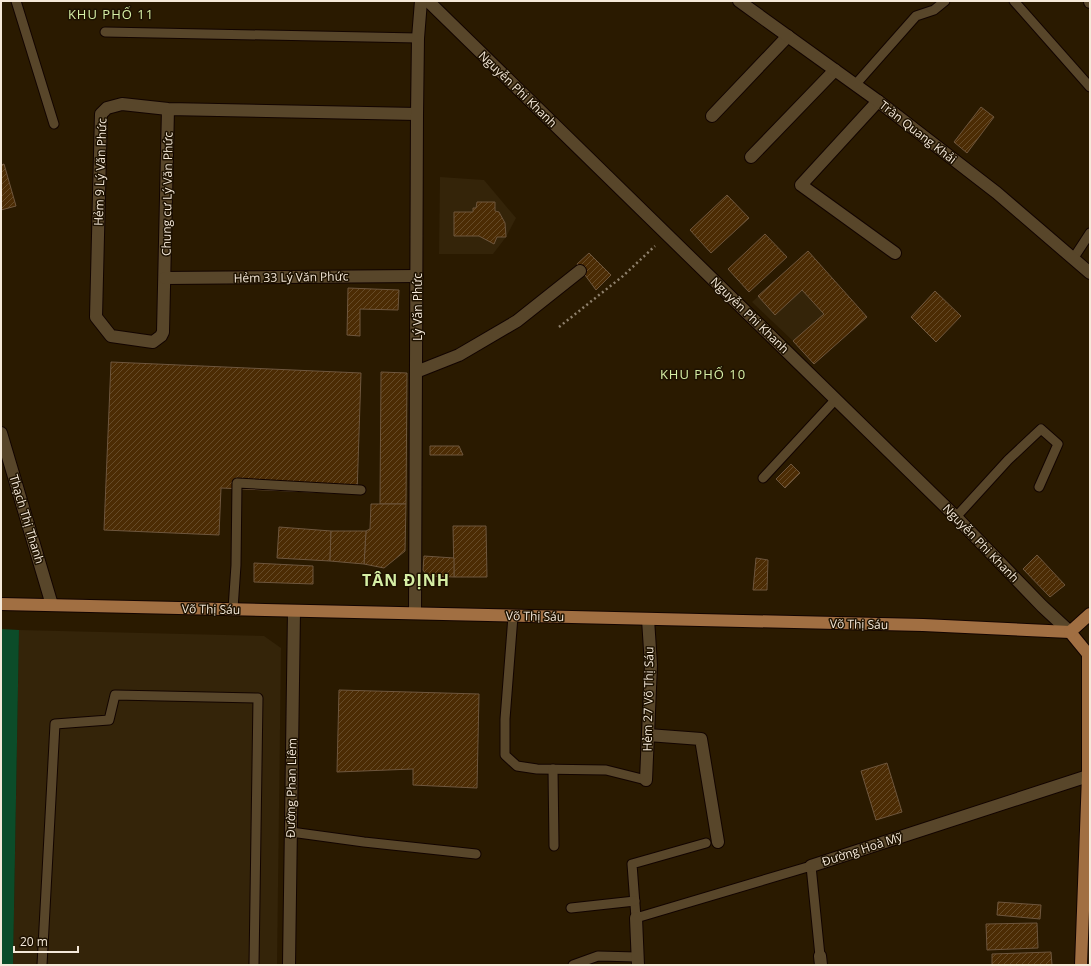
<svg xmlns="http://www.w3.org/2000/svg" width="1091" height="966" font-family="'Open Sans',sans-serif">
<style>
.built{fill:#342409}
.park{fill:#0c4c29}
.building{fill:url(#building-hatch);stroke:#6e563d}
.lines{fill:none;stroke-linecap:round;stroke-linejoin:round}
.service-casing{stroke:#120400;stroke-width:11}
.minor-casing{stroke:#120400;stroke-width:14}
.tertiary-casing{stroke:#120400;stroke-width:14}
.primary-casing{stroke:#120400;stroke-width:14}
.path{stroke:#8f816c;stroke-width:2.5;stroke-dasharray:2 3;stroke-linecap:butt}
.service{stroke:#58462a;stroke-width:9}
.minor{stroke:#58462a;stroke-width:12}
.tertiary{stroke:#58462a;stroke-width:12}
.primary{stroke:#a16f42;stroke-width:12}
.labels{text-anchor:middle;dominant-baseline:central;stroke-width:3;stroke-linejoin:round;paint-order:stroke}
.street-label{font-size:12px;fill:#f5e9d9;stroke:#1e1200}
.neighbourhood-label{font-size:13px;letter-spacing:1px;fill:#d6efa5;stroke:#1e1200}
.district-label{font-size:16px;font-weight:bold;letter-spacing:1px;fill:#d6efa5;stroke:#1e1200}
</style>
<defs>
<pattern id="building-hatch" width="6" height="6" patternUnits="userSpaceOnUse"><rect width="6" height="6" fill="#4c2c04"/><path d="M-1 1l2-2M0 6l6-6M5 7l2-2" fill="none" stroke="#664b28"/></pattern>
</defs>
<rect width="100%" height="100%" fill="#2a1a00"/>
<g class="built">
<polygon points="440,177 484,180 516,218 506,237 493,254 439,254"/>
<polygon points="808,251 867,317 814,364 793,341 752,302"/>
<polygon points="19,630 264,636 281,648 277,965 13,965"/>
</g>
<polygon class="park" points="1,629 19,630 13,965 1,965"/>
<g class="building">
<polygon points="981,107 994,117 967,153 954,142"/>
<polygon points="4,164 16,206 1,210 1,165"/>
<polygon points="727,195 749,218 711,253 690,230"/>
<polygon points="477,202 495,202 495,211 499,212 505,223 506,237 497,237 494,244 479,236 454,236 454,212 473,212 473,208 476,208"/>
<polygon points="765,234 787,257 749,292 728,269"/>
<polygon points="808,251 867,317 814,364 793,341 824,314 802,290 775,315 758,296"/>
<polygon points="589,253 611,275 596,290 577,264"/>
<polygon points="348,288 399,290 398,310 360,309 360,336 347,335"/>
<polygon points="935,291 961,316 936,342 911,317"/>
<polygon points="111,362 361,373 357,494 221,488 219,535 104,530"/>
<polygon points="381,372 407,373 406,504 380,504"/>
<polygon points="430,446 459,446 463,455 430,455"/>
<polygon points="791,464 800,473 785,488 776,479"/>
<polygon points="371,504 406,504 405,551 384,568 364,564 366,531 370,529"/>
<polygon points="453,526 486,526 487,577 454,577"/>
<polygon points="279,527 331,531 330,561 277,558"/>
<polygon points="331,531 366,531 364,564 330,561"/>
<polygon points="1037,555 1065,585 1050,597 1023,569"/>
<polygon points="424,556 454,558 454,577 427,576 423,570"/>
<polygon points="756,558 768,560 767,590 753,590"/>
<polygon points="254,563 313,566 313,584 254,582"/>
<polygon points="339,690 479,694 477,788 413,785 413,769 337,772"/>
<polygon points="887,763 902,812 876,820 861,771"/>
<polygon points="998,902 1041,905 1040,919 997,915"/>
<polygon points="1037,923 1038,948 987,950 986,924"/>
<polygon points="1051,952 1052,965 992,965 992,954"/>
</g>
<g class="lines">
<g class="service-casing">
<g id="service">
<polyline points="16,1 54,124"/>
<polyline points="1014,1 1090,87"/>
<polyline points="105,32 418,38"/>
<polyline points="855,85 916,16 934,10 945,1"/>
<polyline points="1073,259 1090,233"/>
<polyline points="763,478 836,399"/>
<polyline points="956,517 1008,460 1041,429 1058,444 1039,487"/>
<polyline points="233,609 236,565 237,483 361,490"/>
<polyline points="513,616 505,719 505,755 517,766 537,769 606,770 646,780"/>
<polyline points="553,769 554,846"/>
<polyline points="291,832 364,842 476,854"/>
<polyline points="706,843 632,864 636,918 811,866 820,956"/>
<polyline points="571,908 635,901"/>
<polyline points="42,965 55,724 109,720 115,695 258,698 254,965"/>
<polyline points="573,965 598,956 637,957"/>
</g>
</g>
<g class="minor-casing">
<g id="minor">
<polyline points="428,1 956,517 1042,606 1070,632"/>
<polyline points="878,101 801,185 895,253"/>
<polyline points="168,109 163,332 161,336 153,342 111,336 96,317 101,114 107,108 122,104 168,109 417,114"/>
<polyline points="712,116 788,36"/>
<polyline points="751,157 835,70"/>
<polyline points="165,278 417,276"/>
<polyline points="416,372 459,355 517,321 580,271"/>
<polyline points="1,433 52,605"/>
<polyline points="415,613 417,114 418,38 421,1"/>
<polyline points="648,735 701,739 718,842"/>
<polyline points="646,780 651,665 648,619"/>
<polyline points="811,866 1088,776"/>
<polyline points="636,918 638,965"/>
<polyline points="820,956 821,965"/>
<polyline points="289,965 294,611"/>
</g>
</g>
<g class="tertiary-casing">
<g id="tertiary">
<polyline points="739,1 878,101 997,193 1090,273"/>
<polyline points="1090,1 1090,2"/>
</g>
</g>
<g class="primary-casing">
<g id="primary">
<polyline points="1,604 923,625 1070,632"/>
<polyline points="1070,632 1088,654 1088,776 1081,965"/>
<polyline points="1070,632 1090,614"/>
</g>
</g>
<polyline class="path" points="559,327 623,276 655,246"/>
<use href="#service" class="service"/>
<use href="#minor" class="minor"/>
<use href="#tertiary" class="tertiary"/>
<use href="#primary" class="primary"/>
</g>
<g class="labels">
<g class="street-label">
<text transform="translate(518 89) rotate(44)">Nguyễn Phi Khanh</text>
<text transform="translate(918 132) rotate(38)">Trần Quang Khải</text>
<text transform="translate(100 172) rotate(-88)">Hẻm 9 Lý Văn Phức</text>
<text transform="translate(167 194) rotate(-89)">Chung cư Lý Văn Phức</text>
<text transform="translate(291 277) rotate(-1)">Hẻm 33 Lý Văn Phức</text>
<text transform="translate(417 307) rotate(-90)">Lý Văn Phức</text>
<text transform="translate(750 315) rotate(44)">Nguyễn Phi Khanh</text>
<text transform="translate(27 519) rotate(73)">Thạch Thị Thanh</text>
<text transform="translate(981 543) rotate(46)">Nguyễn Phi Khanh</text>
<text transform="translate(211 609) rotate(1)">Võ Thị Sáu</text>
<text transform="translate(535 616) rotate(1)">Võ Thị Sáu</text>
<text transform="translate(859 624) rotate(1)">Võ Thị Sáu</text>
<text transform="translate(648 699) rotate(-89)">Hẻm 27 Võ Thị Sáu</text>
<text transform="translate(291 788) rotate(-89)">Đường Phan Liêm</text>
<text transform="translate(862 849) rotate(-18)">Đường Hoà Mỹ</text>
</g>
<g class="neighbourhood-label">
<text x="111" y="14">KHU PHỐ 11</text>
<text x="703" y="374">KHU PHỐ 10</text>
</g>
<g class="district-label">
<text x="406" y="580">TÂN ĐỊNH</text>
</g>
</g>
<rect width="1091" height="966" fill="none" stroke="#f5e9d9" stroke-width="4"/>
<path d="M14 946v6h64v-6" fill="none" stroke="#f5e9d9" stroke-width="2"/>
<text x="20" y="946" font-size="12" fill="#f5e9d9" stroke="#1e1200" stroke-width="3" paint-order="stroke">20 m</text>
</svg>
